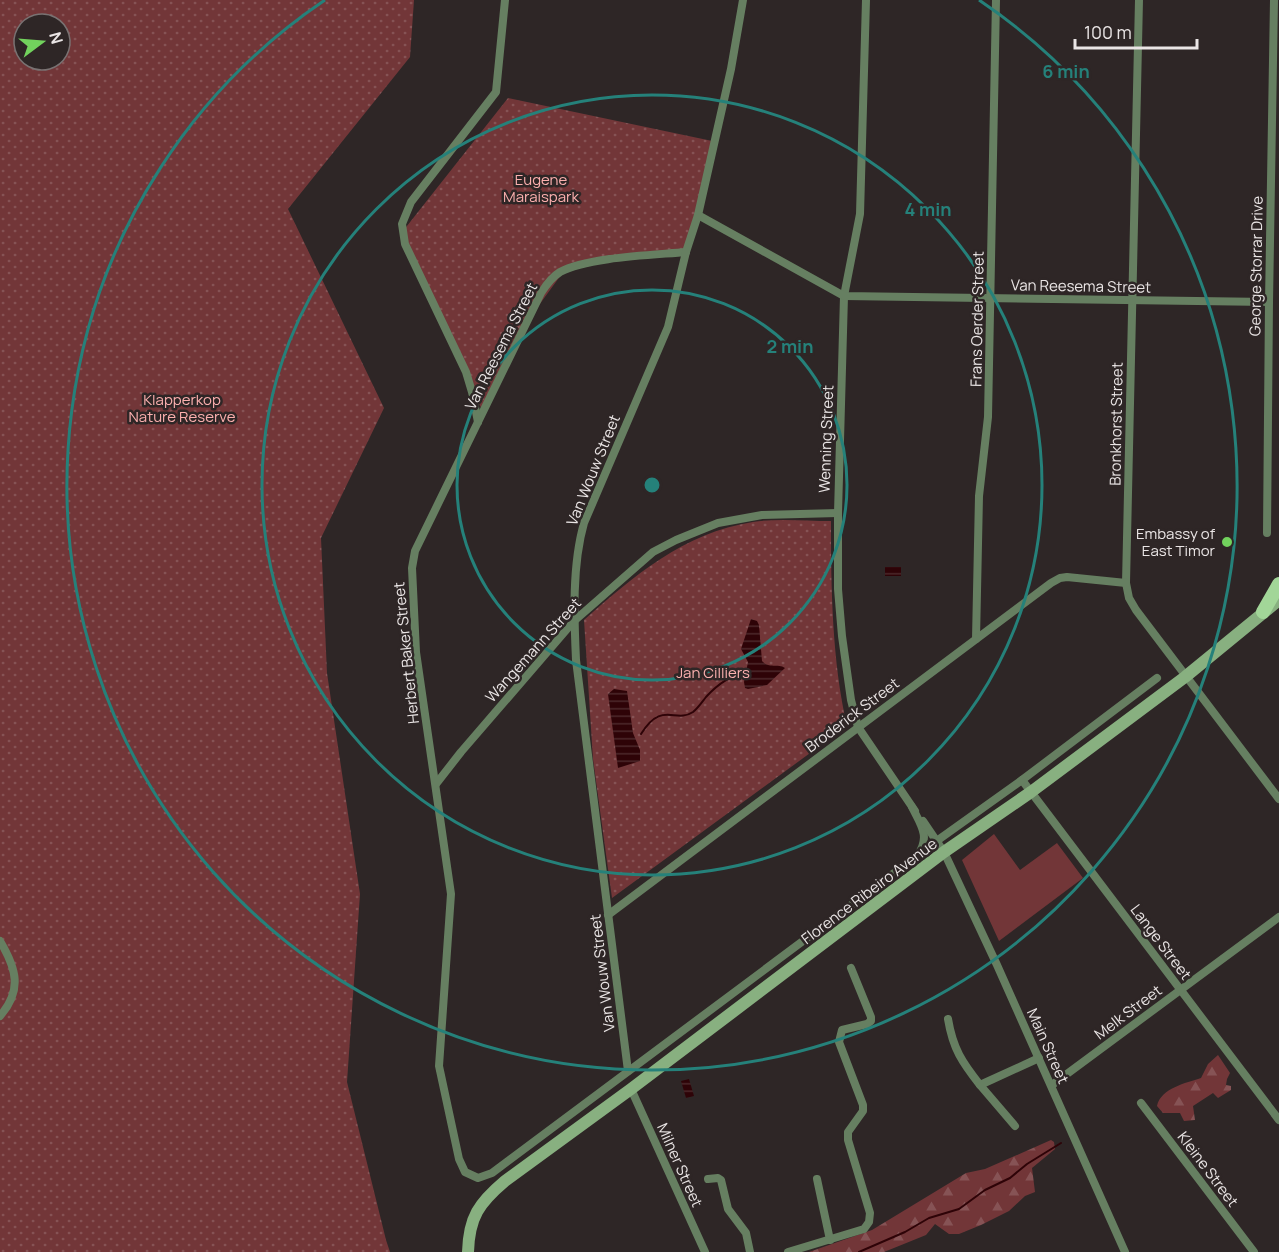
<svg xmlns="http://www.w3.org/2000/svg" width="1279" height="1252" font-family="Manrope,sans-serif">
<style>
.green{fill:#723638}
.forest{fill:url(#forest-firs)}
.park{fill:url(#park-dots);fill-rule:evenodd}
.water{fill:url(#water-rules)}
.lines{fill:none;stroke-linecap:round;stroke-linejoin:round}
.stream{stroke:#2e0307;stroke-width:2}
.street{stroke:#667f61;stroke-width:8}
.secondary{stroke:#88b080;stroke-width:12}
.primary{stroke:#a2d698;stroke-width:14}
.ring{fill:none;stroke:#25817a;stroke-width:3}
.poi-dot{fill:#72d25d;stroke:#2e2626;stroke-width:2}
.labels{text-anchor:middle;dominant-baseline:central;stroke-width:5;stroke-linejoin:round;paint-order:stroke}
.park-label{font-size:15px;fill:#fbafae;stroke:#2e2626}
.street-label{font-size:15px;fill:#eae5e5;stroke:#2e2626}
.poi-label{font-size:15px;fill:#eae5e5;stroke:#2e2626;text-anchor:end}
.centre{fill:#25817a;stroke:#2e2626;stroke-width:3}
.ring-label{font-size:18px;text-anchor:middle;font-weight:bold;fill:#25817a;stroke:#2e2626;stroke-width:5;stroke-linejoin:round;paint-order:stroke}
</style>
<defs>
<pattern id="forest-firs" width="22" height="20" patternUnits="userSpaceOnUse" patternTransform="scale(1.5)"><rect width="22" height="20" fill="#723638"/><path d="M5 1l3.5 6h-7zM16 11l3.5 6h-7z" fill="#865355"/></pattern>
<pattern id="park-dots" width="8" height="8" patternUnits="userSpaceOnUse" patternTransform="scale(1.5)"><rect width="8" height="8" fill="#723638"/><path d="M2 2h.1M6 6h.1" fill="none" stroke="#865355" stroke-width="1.8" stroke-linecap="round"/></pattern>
<pattern id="water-rules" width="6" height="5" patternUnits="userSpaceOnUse" patternTransform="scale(1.5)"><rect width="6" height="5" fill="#2e0307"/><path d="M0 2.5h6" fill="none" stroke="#4c282b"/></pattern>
</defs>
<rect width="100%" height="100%" fill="#2e2626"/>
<polygon class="green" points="994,834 1020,870 1057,843 1083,878 999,941 962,860"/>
<g class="forest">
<path d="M 1218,1055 L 1230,1073 L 1227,1079 L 1226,1085 L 1231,1086 L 1231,1090 L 1218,1098 L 1213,1093 L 1193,1106 L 1195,1120 L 1184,1121 L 1180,1113 L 1163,1113 L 1157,1106 C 1161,1088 1186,1083 1201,1078 L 1208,1064 Z"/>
<polygon points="1051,1140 1054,1142 1055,1149 1032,1168 1035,1192 1025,1196 1009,1211 981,1225 959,1234 949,1234 935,1224 926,1235 884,1252 809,1252 872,1230 966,1173 985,1169"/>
</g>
<g class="park">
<path d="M 0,0 L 414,0 L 410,57 L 288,209 L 384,408 L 321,538 L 327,673 L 360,894 L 347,1082 L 386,1240 L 390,1252 L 0,1252 ZM 24,24 L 60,24 L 60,60 L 24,60 Z"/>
<polygon points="508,98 717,142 687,251 569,264 515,338 481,408 403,231"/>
<path d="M 831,521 C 831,589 832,660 847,726 L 612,898 L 593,759 L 584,620 C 634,576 683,533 753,522 C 778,518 806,521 831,521 Z"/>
</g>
<g class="water">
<rect x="885" y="567" width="16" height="9"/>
<path d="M 751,619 L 757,621 L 759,625 L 762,661 C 769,669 778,663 785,668 L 767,685 L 748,689 L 745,688 L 744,682 L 748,662 L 741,649 Z"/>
<polygon points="614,689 627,691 633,733 640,750 640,761 618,768 608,694"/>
<polygon points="689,1079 694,1096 686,1098 681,1081"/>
</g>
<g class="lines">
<g class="stream">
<path d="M 641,734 C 662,700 675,724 693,712 C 698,708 702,702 706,697 C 716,686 730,675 746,673"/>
<polyline points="859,1252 905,1232 929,1218 959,1209 985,1190 1010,1178 1027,1164 1061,1143"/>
</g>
<g class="street">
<polyline points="866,0 860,214 844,296 838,513 838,589 842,636 851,700 858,727 915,811"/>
<polyline points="1139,0 1126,583 1129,598 1136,610 1279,799"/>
<polyline points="698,215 844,296 1269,302"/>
<path d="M 686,252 C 654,255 587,257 560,272 C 552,277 546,285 541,293 L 415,551 L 412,568 L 416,652 L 451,894 L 439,1066 L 459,1159 L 465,1172 L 478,1178 L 492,1173 L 917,856 C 931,837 921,825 912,807"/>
<polyline points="478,422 472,392 466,372 405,244 402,224 411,202 496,92 505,0"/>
<polyline points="1267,533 1269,302 1274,0"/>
<polyline points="976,639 979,496 988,417 996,0"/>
<polyline points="1022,780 1279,1120"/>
<polyline points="436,784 461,752 574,621 653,552 676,540 718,523 762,515 838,513"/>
<polyline points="923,821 944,852 997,965 1125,1252"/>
<polyline points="938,840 1022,780 1157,678"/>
<polyline points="608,915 1051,583 1060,578 1067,577 1126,583"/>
<path d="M 0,941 C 16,968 23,990 0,1016"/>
<path d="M 948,1019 C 953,1049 962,1062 980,1085"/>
<path d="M 628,1071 L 576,660 C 574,617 572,565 584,523 L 668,327 L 686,252 L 698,215 L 731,69 L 743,0"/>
<polyline points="1052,1085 1279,917"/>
<polyline points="631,1089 705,1252"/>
<polyline points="1141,1103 1254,1252"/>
<polyline points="1015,1126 980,1085 1039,1058"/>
<polyline points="708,1179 718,1178 721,1180 728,1209 746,1233 750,1252"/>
<polyline points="817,1179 830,1240"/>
<polyline points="788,1252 864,1229 869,1222 870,1213 848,1140 848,1132 863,1111 863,1105 839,1042 842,1030 867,1024 871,1021 871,1017 851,968"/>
</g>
<path class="secondary" d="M 468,1252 C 469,1217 479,1203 505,1181 L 631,1089 L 944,852 L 1031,792 L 1185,677 L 1279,600"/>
<polyline class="primary" points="1263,612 1279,584"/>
</g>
<g class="ring">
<circle cx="652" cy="485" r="195"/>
<circle cx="652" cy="485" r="390"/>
<path d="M979 0A585 585 0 1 1 325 0"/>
</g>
<circle class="poi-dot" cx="1227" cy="542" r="6"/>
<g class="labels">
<g class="park-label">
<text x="541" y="179">Eugene<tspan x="541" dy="17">Maraispark</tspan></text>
<text x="182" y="399">Klapperkop<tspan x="182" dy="17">Nature Reserve</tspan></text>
<text x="713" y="672">Jan Cilliers</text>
</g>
<g class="street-label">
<text transform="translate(1256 266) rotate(-89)">George Storrar Drive</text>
<text transform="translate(1081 286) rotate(1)">Van Reesema Street</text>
<text transform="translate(977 319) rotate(-89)">Frans Oerder Street</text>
<text transform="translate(501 346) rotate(-63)">Van Reesema Street</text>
<text transform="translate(1116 424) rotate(-89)">Bronkhorst Street</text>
<text transform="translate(826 439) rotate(-88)">Wenning Street</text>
<text transform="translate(593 470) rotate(-68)">Van Wouw Street</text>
<text transform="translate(533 650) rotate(-48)">Wangemann Street</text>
<text transform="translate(406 653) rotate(-96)">Herbert Baker Street</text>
<text transform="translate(852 715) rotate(-37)">Broderick Street</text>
<text transform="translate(869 891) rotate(-37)">Florence Ribeiro Avenue</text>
<text transform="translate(1161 942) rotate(53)">Lange Street</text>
<text transform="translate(602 973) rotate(-97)">Van Wouw Street</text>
<text transform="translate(1128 1012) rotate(-37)">Melk Street</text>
<text transform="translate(1048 1046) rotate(66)">Main Street</text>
<text transform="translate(680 1165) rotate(66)">Milner Street</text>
<text transform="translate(1208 1169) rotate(53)">Kleine Street</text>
</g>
<g class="poi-label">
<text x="1215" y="533">Embassy of<tspan x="1215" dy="17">East Timor</tspan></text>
</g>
</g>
<circle cx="652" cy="485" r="9" class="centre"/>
<g class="ring-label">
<text x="1066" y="78">6 min</text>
<text x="928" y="216">4 min</text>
<text x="790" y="353">2 min</text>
</g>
<g transform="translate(42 42) rotate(74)"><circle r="28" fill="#2e2626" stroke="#797272" stroke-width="1.5"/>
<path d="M0-4.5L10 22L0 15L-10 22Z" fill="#72d25d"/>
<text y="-9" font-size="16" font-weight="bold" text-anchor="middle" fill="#eae5e5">N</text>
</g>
<path d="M1075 39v9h122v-9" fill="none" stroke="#eae5e5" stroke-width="3"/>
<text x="1084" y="39" font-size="18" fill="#eae5e5" stroke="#2e2626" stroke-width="4.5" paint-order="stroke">100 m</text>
</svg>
